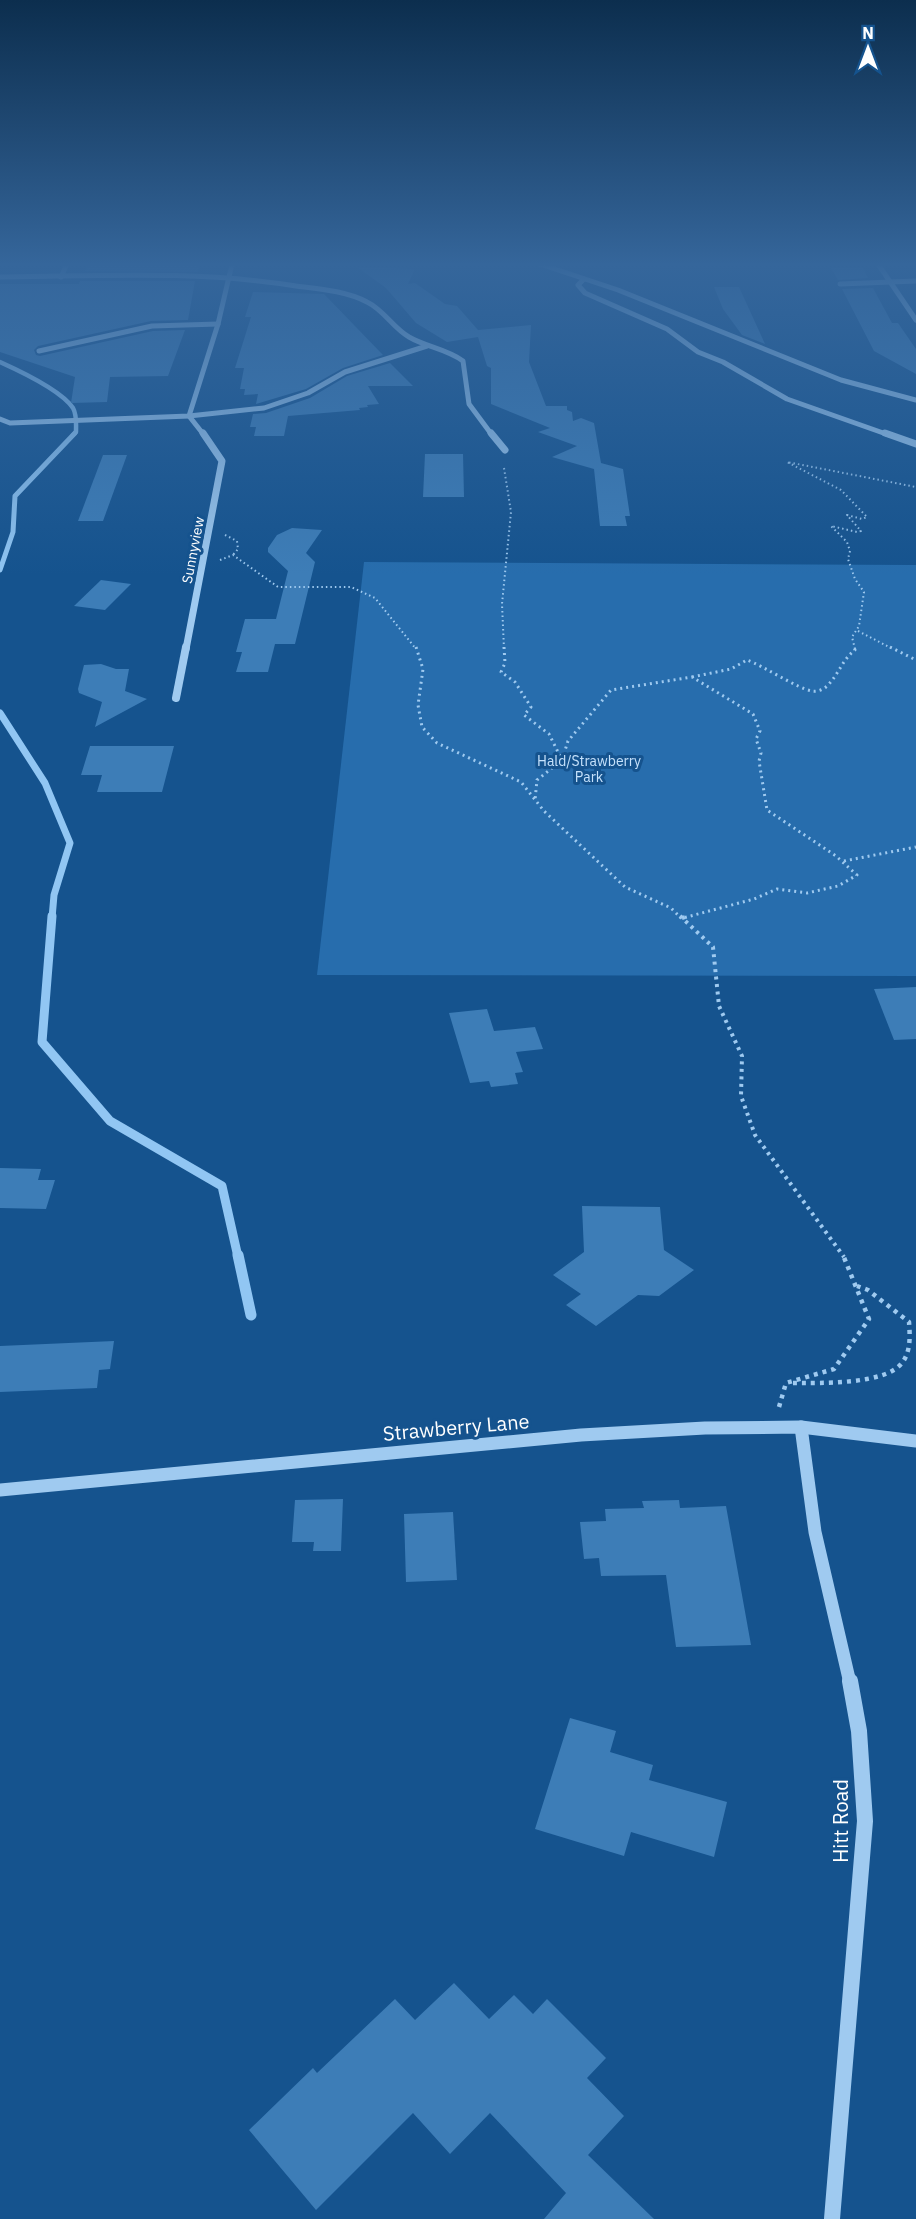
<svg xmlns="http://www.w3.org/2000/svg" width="916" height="2219" font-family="'IBM Plex Sans',sans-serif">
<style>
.green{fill:#276dad}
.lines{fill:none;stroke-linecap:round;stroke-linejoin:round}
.stream-far4{stroke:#91c6f3;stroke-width:4.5}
.stream-far3{stroke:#91c6f3;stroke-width:5}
.stream-far2{stroke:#91c6f3;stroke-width:7}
.stream-far1{stroke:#91c6f3;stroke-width:9}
.stream{stroke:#91c6f3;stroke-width:11}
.building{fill:#3d7db7}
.path-far3{stroke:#9fcaf0;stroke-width:2;stroke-dasharray:1.5 3;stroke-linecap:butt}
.path-far2{stroke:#9fcaf0;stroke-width:3;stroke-dasharray:2 4;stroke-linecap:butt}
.path-far1{stroke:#9fcaf0;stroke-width:4;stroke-dasharray:3 4.5;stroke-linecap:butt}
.path{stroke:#9fcaf0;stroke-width:4.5;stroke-dasharray:4 5;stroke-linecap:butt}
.minor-far4{stroke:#9fcaf0;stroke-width:5}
.minor-far3{stroke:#9fcaf0;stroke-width:7}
.minor-far2{stroke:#9fcaf0;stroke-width:8}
.minor-far1{stroke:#9fcaf0;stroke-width:13}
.minor{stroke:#9fcaf0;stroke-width:16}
.labels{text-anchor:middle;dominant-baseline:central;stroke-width:6;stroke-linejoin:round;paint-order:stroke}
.far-street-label{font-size:14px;fill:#fff;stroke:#15538e}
.far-park-label{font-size:14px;fill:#c6e2fc;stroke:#15538e}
.near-street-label{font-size:20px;fill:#fff;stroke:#15538e}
</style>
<rect width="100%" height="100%" fill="#15538e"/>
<polygon class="green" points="364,562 916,565 916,976 317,975"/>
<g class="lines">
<path class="stream-far4" d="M 0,362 C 20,371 61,390 73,408 C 77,415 76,424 76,432 L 73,435"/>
<polyline class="stream-far3" points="0,570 13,532 15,496 75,433"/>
<polyline class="stream-far2" points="0,713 45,783 70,843 54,895 52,918"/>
<polyline class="stream-far1" points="52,916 42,1042 110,1121 222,1186 238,1257"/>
<polyline class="stream" points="238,1255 251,1315"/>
</g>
<g class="building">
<polygon points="89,264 200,264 198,272 85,271"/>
<polygon points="357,267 415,269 408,284 415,283 445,304 457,306 478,330 531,325 529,362 546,406 567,406 567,410 572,412 573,421 581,418 594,423 601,463 623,469 630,516 625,516 627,526 600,526 594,469 552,457 577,446 538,432 550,428 491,404 491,368 487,366 478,337 447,342 416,323 386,288"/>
<polygon points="831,268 863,268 868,278 838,280"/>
<polygon points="80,281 195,281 188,320 151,321 38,346 34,350 36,355 40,356 153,331 185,330 168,376 110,377 107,402 71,403 75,377 0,352 0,284 79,284"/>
<polygon points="714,287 739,287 765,344 742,335 723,309"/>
<polygon points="873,288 892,323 898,323 916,349 916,374 874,351 842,289"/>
<polygon points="253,292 324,294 383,355 343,368 306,389 256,404 258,394 244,395 245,389 240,389 244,368 235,368 251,317 245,317"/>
<polygon points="390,363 413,386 368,386 379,404 367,405 368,407 359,408 360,410 288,416 284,436 254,436 256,427 250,427 253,414 266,413 310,398 347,376"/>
<polygon points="425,454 463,454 464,497 423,497"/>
<polygon points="103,455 127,455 103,521 78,521"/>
<polygon points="292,528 322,530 306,553 315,562 295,644 275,644 268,672 236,672 242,652 236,652 245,619 276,619 288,571 268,552 268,548 277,535"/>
<polygon points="101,580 131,584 105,610 74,606"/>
<polygon points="101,664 116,669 129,669 125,691 147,699 95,727 102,702 79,693 78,689 84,665"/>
<polygon points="90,746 174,746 162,792 97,792 102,775 81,775"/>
<polygon points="916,987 916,1039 894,1040 874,989"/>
<polygon points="487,1009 494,1031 535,1027 543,1049 516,1052 523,1072 515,1073 518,1084 491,1087 489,1081 470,1083 449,1013"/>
<polygon points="0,1168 41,1169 38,1180 55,1180 46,1209 0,1208"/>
<polygon points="582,1206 660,1207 664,1250 694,1270 659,1296 638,1295 596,1326 566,1305 581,1294 553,1275 584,1252"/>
<polygon points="114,1341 110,1369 99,1370 97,1388 0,1392 0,1346"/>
<polygon points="343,1499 341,1551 313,1551 314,1542 292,1542 295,1500"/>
<polygon points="679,1500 680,1508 726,1506 751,1645 676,1647 666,1575 601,1576 599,1558 584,1559 580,1522 606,1521 605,1509 644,1508 642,1501"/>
<polygon points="453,1512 457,1580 406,1582 404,1514"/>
<polygon points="570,1718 616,1731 610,1752 653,1765 649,1780 727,1802 714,1857 631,1832 624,1856 535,1829"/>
<polygon points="454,1983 489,2019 514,1995 533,2014 547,1999 606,2058 587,2078 624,2116 588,2155 654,2219 544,2219 566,2193 490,2113 450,2154 413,2113 316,2210 249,2130 313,2068 317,2073 395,1999 415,2020"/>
</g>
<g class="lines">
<g class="path-far3">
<polyline points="504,468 511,512 502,604 504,649"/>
<polyline points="225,535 237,541 238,549 233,555"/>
<polyline points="220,560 233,555 278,587 351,587 375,598 416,649"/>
<polyline points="858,631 893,649"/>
<polyline points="855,649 852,637 859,626 864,592 855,579 848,559 850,551 847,542 831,526 857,532 861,531 847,515 862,519 867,517 841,490 787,462 916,487"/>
</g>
<g class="path-far2">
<polyline points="416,647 423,669 418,705 422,727 437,743 521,782 544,811 625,887 671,908 681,918"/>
<polyline points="504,647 505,663 501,672 515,682 531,707 524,715 549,734 562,760 537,780 535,800"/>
<polyline points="890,647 916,660"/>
<path d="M 692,677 L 731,669 L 747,660 C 764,666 798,689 812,691 C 818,692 825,689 829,684 C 839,673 843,659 855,650 L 854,647"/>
<polyline points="562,760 568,741 611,690 692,677 753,714 760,731 756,739 761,753 759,761 767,810 836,856 857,875 838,886 807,893 777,889 754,899 683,918"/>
<polyline points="844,861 916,847"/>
</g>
<g class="path-far1">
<polyline points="680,916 713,947 719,1006 742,1056 741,1096 755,1135 844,1257"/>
<polyline points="682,918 689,916"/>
</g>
<g class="path">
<path d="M 793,1383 C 819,1383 885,1385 902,1363 C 911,1351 910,1336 909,1322 L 868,1290 L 857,1286"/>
<polyline points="779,1407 786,1383 834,1369 869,1319 843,1255"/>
</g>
<g class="minor-far4">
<polyline points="540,264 618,290 841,380 916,400"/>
<polyline points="878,264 916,320"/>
<path d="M 0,277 C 99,276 198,270 296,286 C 320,289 346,291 367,302 C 384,310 393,328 409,337 C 426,347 447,349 463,361 L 469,404 L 492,435"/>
<polyline points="61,277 67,264"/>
<polyline points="584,279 578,285 585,293 667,329 698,352 723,362 787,399 889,435"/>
<polyline points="840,284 916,281"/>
<polyline points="39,351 152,326 218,324"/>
<polyline points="0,419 10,423 189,416 264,408 308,393 345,372 427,346"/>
<polyline points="204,435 189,416 218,324 232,264"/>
</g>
<g class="minor-far3">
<polyline points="491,433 505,450"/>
<polyline points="885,433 916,444"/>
<polyline points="186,649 222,461 203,433"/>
</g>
<polyline class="minor-far2" points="176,698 186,647"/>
<g class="minor-far1">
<polyline points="801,1427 815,1532 850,1683"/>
<polyline points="0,1490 581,1435 705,1428 801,1427 916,1441"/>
</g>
<polyline class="minor" points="832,2219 865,1821 859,1731 850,1681"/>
</g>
<linearGradient id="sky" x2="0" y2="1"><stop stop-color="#0c2e4e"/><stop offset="0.46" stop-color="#35669b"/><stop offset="1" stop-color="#35669b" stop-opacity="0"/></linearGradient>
<rect width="916" height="575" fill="url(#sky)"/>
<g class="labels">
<g class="far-street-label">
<text transform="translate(193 550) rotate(-79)">Sunnyview</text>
</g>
<g class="far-park-label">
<text x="589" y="761">Hald/Strawberry<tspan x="589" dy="16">Park</tspan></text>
</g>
<g class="near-street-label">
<text transform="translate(456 1427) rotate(-5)">Strawberry Lane</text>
<text transform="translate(840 1821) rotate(-90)">Hitt Road</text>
</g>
</g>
<g transform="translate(868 48)" stroke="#15538e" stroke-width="4.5" paint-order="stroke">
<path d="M0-4.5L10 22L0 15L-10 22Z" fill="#ffffff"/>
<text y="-9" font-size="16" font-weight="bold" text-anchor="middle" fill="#ffffff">N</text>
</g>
</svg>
